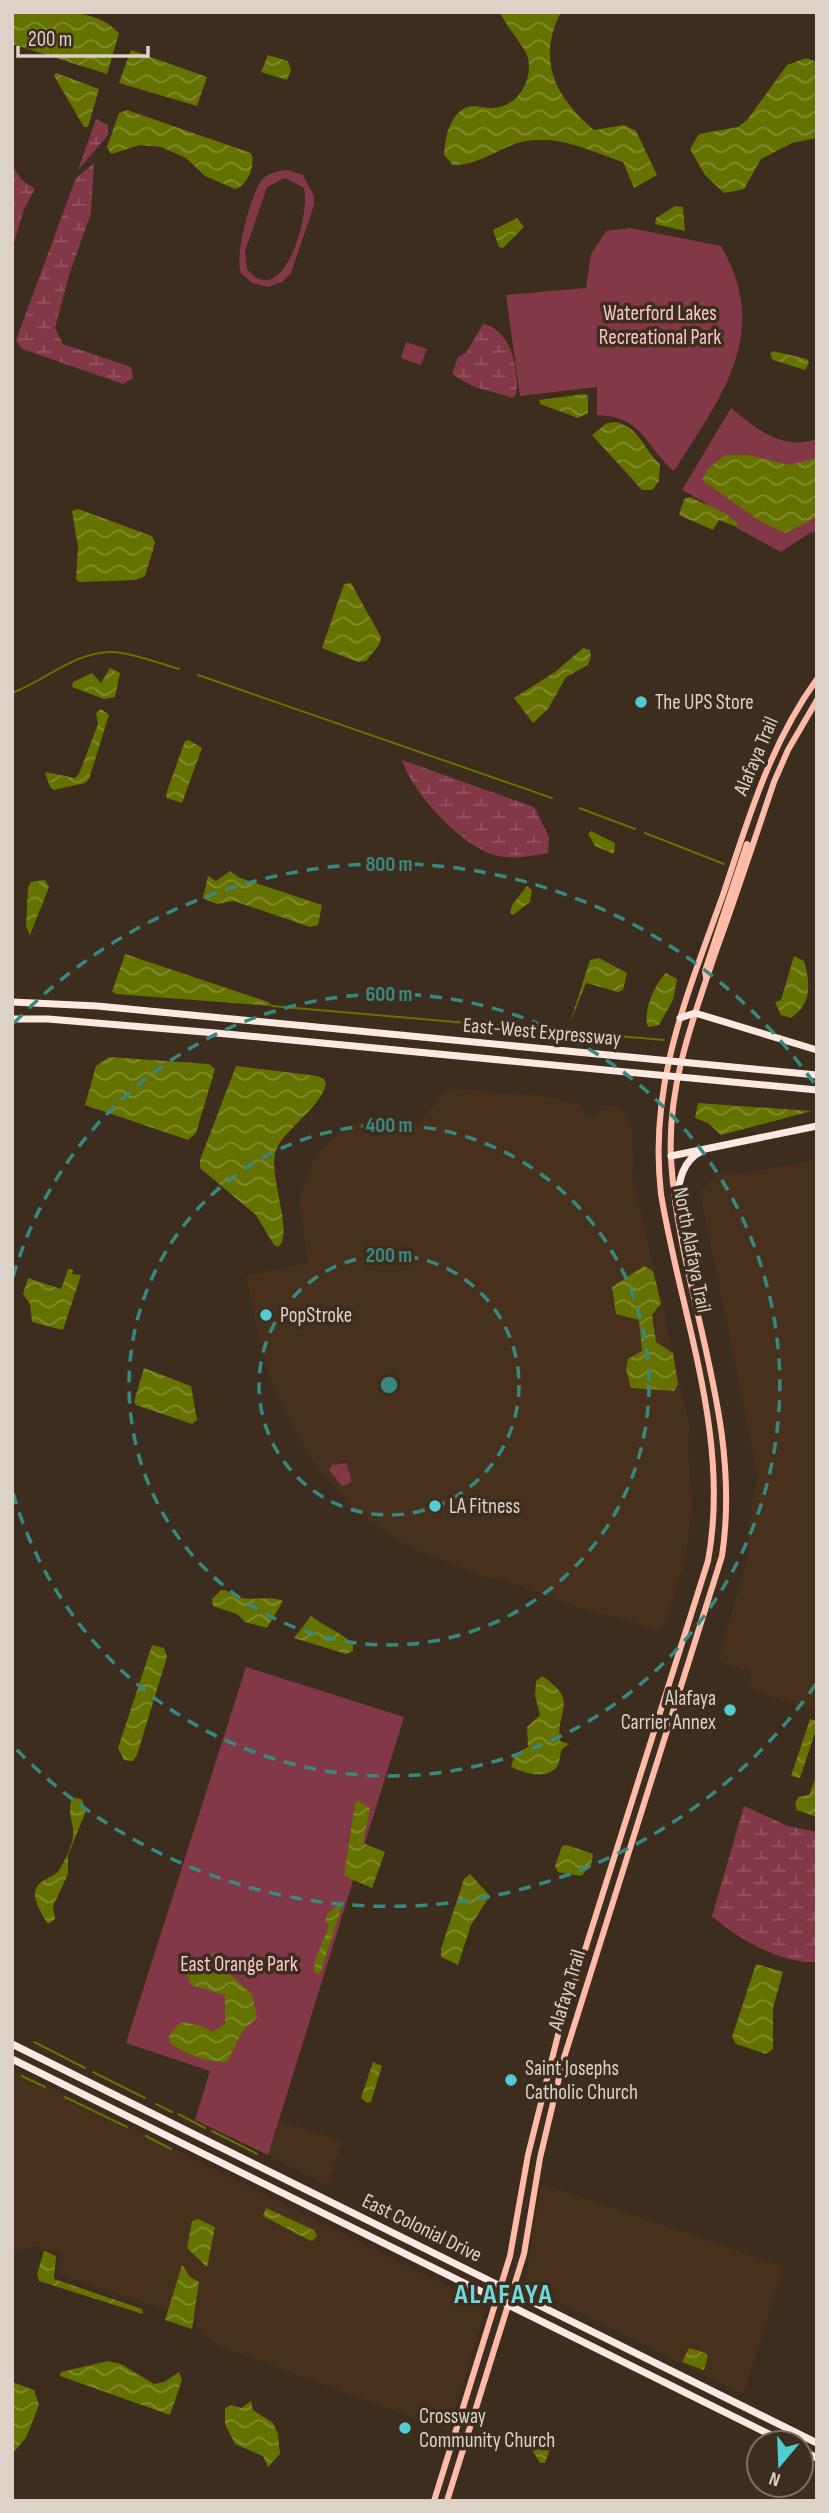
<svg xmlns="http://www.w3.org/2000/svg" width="829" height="2513" font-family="'Sofia Sans Condensed',sans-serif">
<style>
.built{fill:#47311d}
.wetland{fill:url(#wetland-marsh)}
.green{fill:#833848;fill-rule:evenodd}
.water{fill:url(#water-waves)}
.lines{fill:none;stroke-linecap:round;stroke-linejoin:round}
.stream{stroke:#657200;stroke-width:2}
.major{stroke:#febba8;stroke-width:6}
.highway{stroke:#fce7e1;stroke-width:7}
.ring{fill:none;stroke:#388880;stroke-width:3.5;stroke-dasharray:12 9}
.poi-dot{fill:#51ccd1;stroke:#3d2d1e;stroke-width:2.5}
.labels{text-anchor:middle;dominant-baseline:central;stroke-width:7;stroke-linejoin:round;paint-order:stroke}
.park-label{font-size:21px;fill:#f9c5cc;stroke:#3d2d1e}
.poi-label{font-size:21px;fill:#dcd2c8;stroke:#3d2d1e;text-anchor:start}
.street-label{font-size:21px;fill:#dcd2c8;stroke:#3d2d1e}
.district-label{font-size:28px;font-weight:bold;letter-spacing:2px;fill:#6edade;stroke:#3d2d1e}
.centre{fill:#388880;stroke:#3d2d1e;stroke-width:3.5}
.ring-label{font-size:21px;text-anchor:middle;font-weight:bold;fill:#388880;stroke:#3d2d1e;stroke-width:7;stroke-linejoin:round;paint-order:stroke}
</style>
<defs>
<pattern id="wetland-marsh" width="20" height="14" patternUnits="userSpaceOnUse" patternTransform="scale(1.75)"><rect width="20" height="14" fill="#833848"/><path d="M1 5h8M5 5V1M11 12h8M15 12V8" fill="none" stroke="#945461"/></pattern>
<pattern id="water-waves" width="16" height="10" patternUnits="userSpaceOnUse" patternTransform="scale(1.75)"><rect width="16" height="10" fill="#657200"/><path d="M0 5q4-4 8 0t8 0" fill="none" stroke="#828c30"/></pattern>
</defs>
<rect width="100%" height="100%" fill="#3d2d1e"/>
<g class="built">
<polygon points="448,1088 550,1097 582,1105 587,1116 598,1117 599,1105 620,1107 632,1126 633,1178 690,1428 688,1445 692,1504 689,1536 683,1569 673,1591 675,1595 663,1629 659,1631 617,1617 597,1614 501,1580 488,1579 415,1549 387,1534 351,1506 312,1461 277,1396 262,1352 246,1276 308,1263 299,1201 315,1157 338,1133 355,1123 406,1127 420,1122"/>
<polygon points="817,1160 817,1709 812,1710 759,1693 748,1686 752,1672 723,1663 719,1656 747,1560 753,1495 758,1479 700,1192 717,1175 752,1172"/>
<polygon points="12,2069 482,2304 486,2309 449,2431 219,2346 200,2333 196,2319 57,2274 63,2255 36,2246 12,2252"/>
<polygon points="279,2120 342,2141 328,2185 268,2155"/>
<polygon points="546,2185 784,2267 743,2394 528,2287 525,2283 541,2186"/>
</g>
<g class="wetland">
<polygon points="96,119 108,125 108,135 78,170"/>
<polygon points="94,163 91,213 69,275 55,328 63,344 131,367 133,378 123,384 22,349 16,340 76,178"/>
<polygon points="12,166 22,180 35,189 24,209 12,249"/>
<path d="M 483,324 C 512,330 519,370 516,395 L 513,398 L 472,386 L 452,374 L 458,357 L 466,353 Z"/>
<path d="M 402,760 L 534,807 L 549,837 L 548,853 C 531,856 512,860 494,855 C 461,845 412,793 402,760 Z"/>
<path d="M 744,1806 L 788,1826 L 817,1832 L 817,1962 C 781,1964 738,1939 712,1916 Z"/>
</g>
<g class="green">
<path d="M 287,170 L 303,175 L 314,196 L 314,205 L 291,273 L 282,282 L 268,287 L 252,283 L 241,273 C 234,256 251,196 261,181 C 267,173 277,171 287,170 ZM 285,178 L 303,187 C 313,206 284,315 247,269 L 245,251 L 267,187 Z"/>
<path d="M 630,228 L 721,246 C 772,334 721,396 674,471 C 642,443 644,417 597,415 L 597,387 L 520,396 L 506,295 L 586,288 L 591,254 L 606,231 Z"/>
<polygon points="406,342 427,349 421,365 401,358"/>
<path d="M 731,408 C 756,429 783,451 817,439 L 817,533 L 811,532 L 781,552 L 737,528 L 704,502 L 682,490 Z"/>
<polygon points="346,1463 352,1482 342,1486 329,1470 332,1465"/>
<polygon points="246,1667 404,1717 268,2155 195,2120 210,2071 126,2043"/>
</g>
<g class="water">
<path d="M 12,12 C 46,12 93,5 119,33 L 107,74 L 12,44 Z"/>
<path d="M 500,12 L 561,12 C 536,61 556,98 594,130 L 624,125 L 636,131 L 657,175 L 634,188 L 623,162 C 590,151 554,132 518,143 C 495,150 478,166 453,165 L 444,155 C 445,139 449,116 465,108 C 473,104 483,108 492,108 C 517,107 533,82 528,58 C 524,45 506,27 500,12 Z"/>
<polygon points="131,50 207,77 197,106 119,83"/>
<polygon points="268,55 288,61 291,70 287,80 261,72"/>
<polygon points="806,58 817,62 817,138 792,143 761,159 744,189 724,193 705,175 690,149 699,134 738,127 747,120 787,65"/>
<polygon points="56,73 99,89 88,127 84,127 54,76"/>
<path d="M 127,110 L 251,153 C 256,164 248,186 235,189 L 205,176 L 186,158 L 161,147 L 140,145 L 111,154 L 107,147 L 119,113 Z"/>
<polygon points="675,206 683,207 685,231 655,224 656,218"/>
<polygon points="517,218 524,227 503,248 499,247 493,230"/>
<polygon points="773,351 807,359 809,363 805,370 773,360 770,354"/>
<polygon points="584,394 588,396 588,413 578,418 540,404 539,400"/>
<path d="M 615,422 C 641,428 641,447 660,464 L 659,481 L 652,490 L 642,490 L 592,435 L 607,423 Z"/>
<polygon points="725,455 749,455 789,465 817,458 817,517 785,533 760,521 702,480 707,470"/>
<polygon points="690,497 725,513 739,524 734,526 719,520 713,530 679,515 684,499"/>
<polygon points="78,509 152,536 155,543 145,576 136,580 79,582 76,579 78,547 72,511"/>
<polygon points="351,583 381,637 379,645 366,661 358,662 322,648 344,584"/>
<polygon points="583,648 590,650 591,656 588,665 566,677 548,709 533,723 514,698 555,672"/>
<polygon points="110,668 120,673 115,697 104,699 72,687 73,682 92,673 101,683"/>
<polygon points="101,709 109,715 89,779 85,783 54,790 50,787 45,772 75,778 79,774 98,724 96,713"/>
<polygon points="189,740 202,748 182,803 167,798 166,794 185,741"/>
<polygon points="591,831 615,843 614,854 595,846 588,834"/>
<polygon points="230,871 240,878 322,905 318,925 310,927 234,901 217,904 203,898 208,876 216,881"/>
<polygon points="45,880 49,887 30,935 26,927 28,887 31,882"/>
<polygon points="527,886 532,890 530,902 513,915 510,913 512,905"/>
<polygon points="125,954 268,1002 273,1006 116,994 112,992"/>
<path d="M 794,956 L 804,961 C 810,982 813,1003 791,1018 L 781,1015 L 775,1002 L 781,1000 Z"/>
<polygon points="599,958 627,973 623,990 618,992 586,983 570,1023 590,960"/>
<path d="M 666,973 L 677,979 L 673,1000 L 659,1025 L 648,1027 C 642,1013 655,983 666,973 Z"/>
<polygon points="109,1057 209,1064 215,1069 196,1133 188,1140 85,1105 96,1066"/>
<path d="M 236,1066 L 318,1076 L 324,1079 L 326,1084 C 321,1107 285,1129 276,1150 C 267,1175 295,1233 278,1247 L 274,1245 L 256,1215 L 200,1168 L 200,1160 Z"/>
<polygon points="698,1103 812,1111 721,1135 708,1123 695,1118"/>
<polygon points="644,1266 653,1271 661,1303 652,1315 656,1342 673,1353 678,1384 674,1391 631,1388 626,1369 628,1359 642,1351 639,1320 616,1314 612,1287"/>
<polygon points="68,1269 73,1270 72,1274 81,1275 63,1330 32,1322 30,1304 23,1294 28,1278 61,1289"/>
<polygon points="144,1368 191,1386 197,1420 192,1424 136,1405 134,1402"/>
<path d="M 221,1590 C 229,1590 229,1593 236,1596 C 251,1603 268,1594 283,1601 L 267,1628 L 245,1622 L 237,1614 L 213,1606 L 212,1599 Z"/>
<path d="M 311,1616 C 325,1627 341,1632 353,1644 L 353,1651 L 346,1654 L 294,1638 Z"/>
<polygon points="152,1645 164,1648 167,1657 137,1755 133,1761 124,1760 118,1748"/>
<path d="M 542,1676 C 581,1702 555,1710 560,1741 L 569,1744 L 562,1749 C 560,1754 560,1761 558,1765 C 548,1781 524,1773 511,1767 L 515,1754 L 528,1747 L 527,1727 L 540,1715 L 535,1696 L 536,1681 Z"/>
<polygon points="810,1719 817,1721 817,1727 800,1778 791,1776"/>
<polygon points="817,1774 817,1817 797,1810 795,1804 798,1797 809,1795"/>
<path d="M 73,1798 L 82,1799 L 86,1811 L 68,1855 L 68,1874 L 53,1906 L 55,1919 L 48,1924 C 43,1916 34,1902 35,1893 C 37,1877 55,1880 61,1867 C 66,1858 72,1846 73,1836 C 75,1822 65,1812 73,1798 Z"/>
<polygon points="358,1801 370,1808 363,1843 385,1852 372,1888 344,1876 355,1803"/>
<polygon points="567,1845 593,1854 591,1866 581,1876 558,1872 555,1866 562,1846"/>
<polygon points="470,1874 490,1896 471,1925 458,1965 441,1957 441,1949 464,1879"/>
<polygon points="344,1900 321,1971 318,1974 314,1972 315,1960 329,1926 325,1921 328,1913"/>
<path d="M 220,1952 L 218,1960 L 227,1972 L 252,1994 L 257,2017 L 242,2032 L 227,2062 C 209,2063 184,2054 170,2043 L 169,2035 L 181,2022 L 202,2026 L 212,2032 L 225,2024 L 225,1995 L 191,1985 L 186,1971 L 195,1959 Z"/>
<polygon points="756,1964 783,1972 773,2008 773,2049 766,2054 736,2044 732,2037"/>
<polygon points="373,2062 382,2066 371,2102 367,2103 361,2098"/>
<polygon points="266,2208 314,2230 317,2236 312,2241 307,2239 263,2216"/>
<polygon points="198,2219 215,2227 207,2267 187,2248 192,2221"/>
<polygon points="44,2251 56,2256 54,2279 142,2309 143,2314 39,2281 37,2274"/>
<polygon points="182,2265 190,2277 199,2282 192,2329 165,2320"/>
<polygon points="689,2348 706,2353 708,2356 704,2370 682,2362"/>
<polygon points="108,2361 121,2364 154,2384 164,2382 179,2372 182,2380 170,2415 60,2376 61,2372"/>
<polygon points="12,2382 34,2390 39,2405 26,2438 12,2454"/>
<polygon points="251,2401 253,2410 273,2423 278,2434 280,2454 268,2467 263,2456 235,2444 225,2424 225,2408 231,2405 241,2408"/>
<polygon points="534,2437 552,2444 545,2463 540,2463 529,2445"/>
</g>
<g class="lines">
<g class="stream">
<polyline points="198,675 552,798"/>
<path d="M 12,693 C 45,681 77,650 114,652 C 136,654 158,663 179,669"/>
<polyline points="579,808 635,829"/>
<polyline points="645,833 724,864"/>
<polyline points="272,1006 664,1040"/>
<polyline points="34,2042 85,2068"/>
<polyline points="93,2072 145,2098"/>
<polyline points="22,2076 45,2087"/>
<polyline points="65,2097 127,2127"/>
<polyline points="156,2104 172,2112"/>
<polyline points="178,2114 205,2128"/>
<polyline points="212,2131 257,2154"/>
<polyline points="146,2136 171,2149"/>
</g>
<g class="major">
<polyline points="706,977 705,971 747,844"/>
<path d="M 434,2501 L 510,2256 L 528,2155 L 558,2035 L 708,1561 C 731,1437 681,1316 661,1194 C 648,1083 688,994 724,892 C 749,817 770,744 817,679"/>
<path d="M 447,2501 L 524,2254 L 540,2158 L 563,2061 L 722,1556 C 743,1417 679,1294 671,1159 C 667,1085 694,1016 717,948 C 737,893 755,838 774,782 L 788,750 L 817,700"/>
</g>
<g class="highway">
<polyline points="12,1002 97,1006 817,1075"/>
<polyline points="680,1018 695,1013 817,1050"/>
<polyline points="12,1019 48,1019 216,1033 817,1090"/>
<polyline points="671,1156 817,1126"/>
<path d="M 676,1204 C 679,1183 681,1161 702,1151"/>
<polyline points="12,2044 817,2443"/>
<polyline points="12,2059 787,2443"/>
<polyline points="801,2450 817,2458"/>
</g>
</g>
<g class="ring">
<circle cx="389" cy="1385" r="130"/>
<circle cx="389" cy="1385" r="260"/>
<path d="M13 1277A391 391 0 1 1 13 1493"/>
<path d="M816 1684A521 521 0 0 1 14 1747M14 1023A521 521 0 0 1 816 1086"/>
</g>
<g class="poi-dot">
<circle cx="641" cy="702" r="7"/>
<circle cx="266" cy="1315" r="7"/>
<circle cx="435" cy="1506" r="7"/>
<circle cx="730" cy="1710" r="7"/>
<circle cx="511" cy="2080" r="7"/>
<circle cx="405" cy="2428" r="7"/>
</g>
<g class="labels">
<g class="park-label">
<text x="660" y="313">Waterford Lakes<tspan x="660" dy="24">Recreational Park</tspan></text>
<text x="239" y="1964">East Orange Park</text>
</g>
<g class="poi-label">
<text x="655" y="702">The UPS Store</text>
<text x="280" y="1315">PopStroke</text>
<text x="449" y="1506">LA Fitness</text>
<text x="716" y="1698" text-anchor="end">Alafaya<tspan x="716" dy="24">Carrier Annex</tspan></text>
<text x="525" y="2068">Saint Josephs<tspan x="525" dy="24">Catholic Church</tspan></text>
<text x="419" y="2416">Crossway<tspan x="419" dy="24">Community Church</tspan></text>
</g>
<g class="street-label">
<text transform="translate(756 756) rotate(-67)">Alafaya Trail</text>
<text transform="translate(542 1032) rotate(5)">East-West Expressway</text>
<text transform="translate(692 1250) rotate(79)">North Alafaya Trail</text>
<text transform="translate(567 1990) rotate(-73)">Alafaya Trail</text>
<text transform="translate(422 2228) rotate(26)">East Colonial Drive</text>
</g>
<g class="district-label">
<text x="504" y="2294">ALAFAYA</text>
</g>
</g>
<circle cx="389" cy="1385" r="10" class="centre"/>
<g class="ring-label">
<text x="389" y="871">800 m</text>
<text x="389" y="1001">600 m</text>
<text x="389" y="1132">400 m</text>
<text x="389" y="1262">200 m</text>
</g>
<rect width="829" height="2513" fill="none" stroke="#dcd2c8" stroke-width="28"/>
<g transform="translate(780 2464) rotate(199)"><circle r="33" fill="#3d2d1e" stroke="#7d6f62" stroke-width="2"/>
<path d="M0-5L12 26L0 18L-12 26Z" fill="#51ccd1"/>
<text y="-10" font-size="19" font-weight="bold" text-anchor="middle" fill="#dcd2c8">N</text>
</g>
<path d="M18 46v10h130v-10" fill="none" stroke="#dcd2c8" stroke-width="3.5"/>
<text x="28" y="46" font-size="21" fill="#dcd2c8" stroke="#3d2d1e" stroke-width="5" paint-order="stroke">200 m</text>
</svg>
